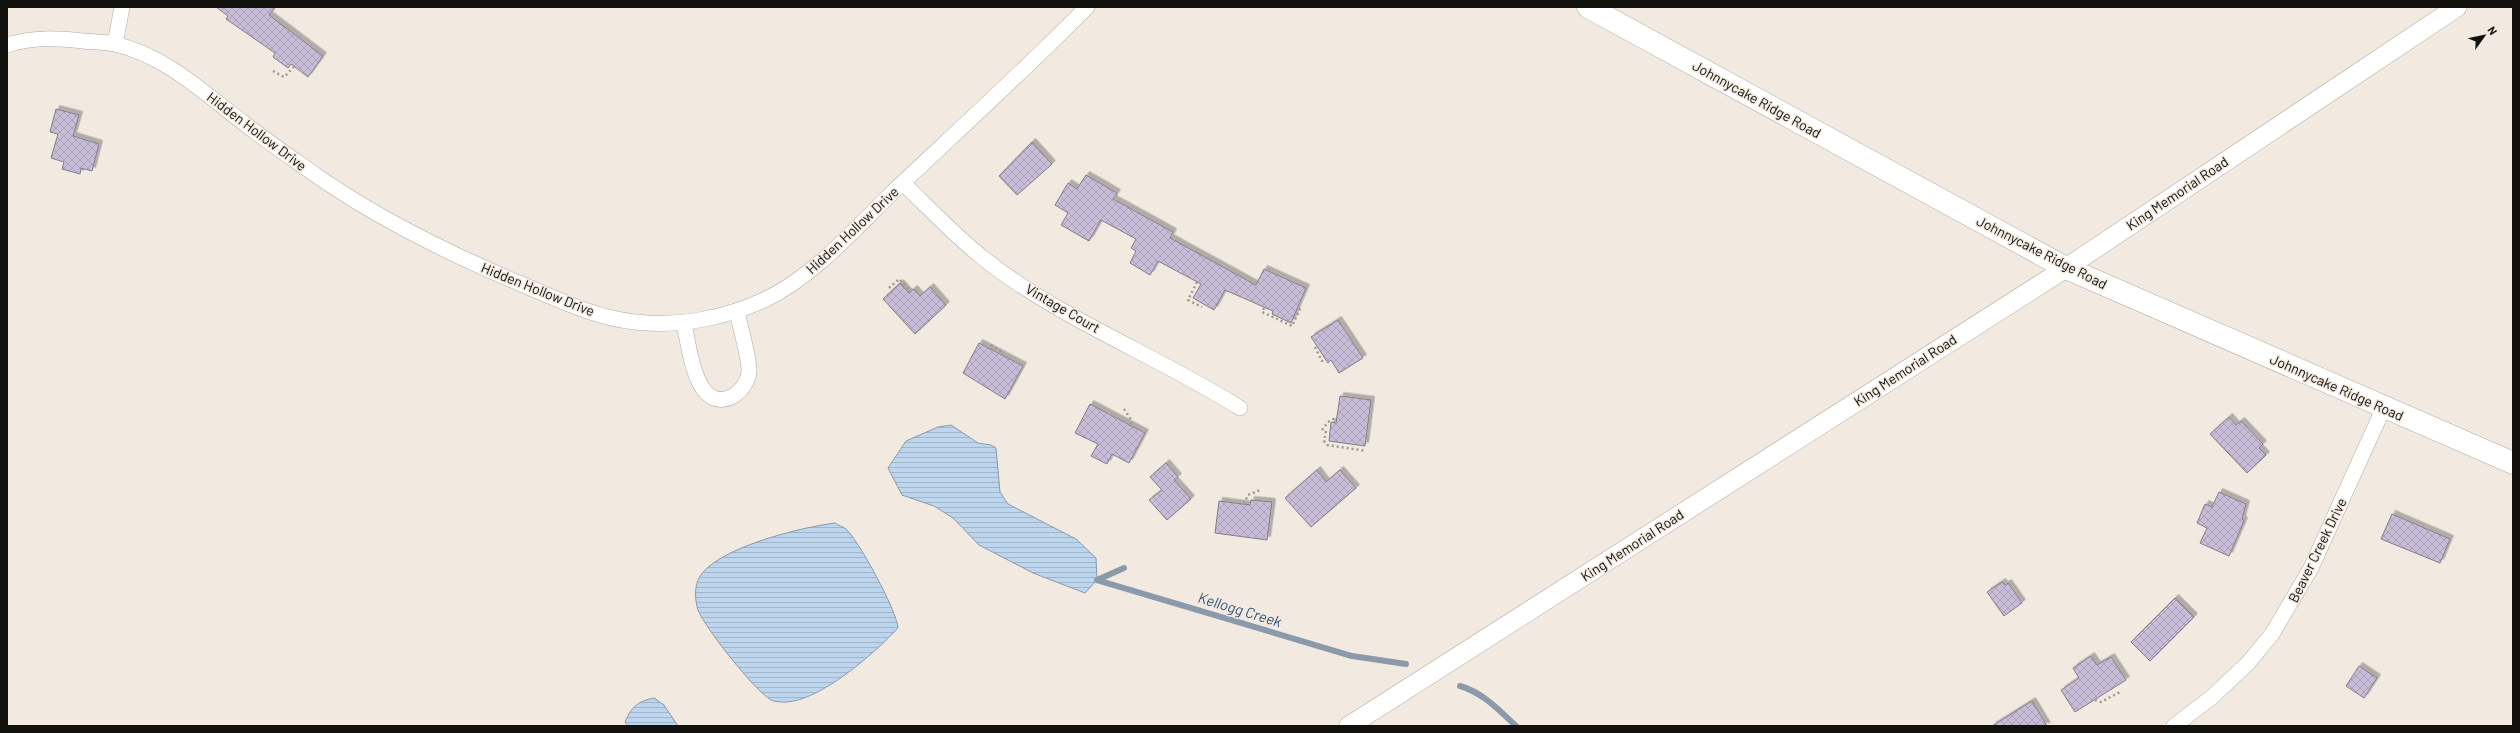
<svg xmlns="http://www.w3.org/2000/svg" width="2520" height="733" font-family="Barlow,sans-serif">
<style>
.water{fill:url(#water-rules);stroke:#8a9aaa}
.lines{fill:none;stroke-linecap:round;stroke-linejoin:round}
.stream{stroke:#8a9aaa;stroke-width:6}
.building{fill:url(#building-cross-hatch);stroke:#817e87;filter:url(#shadow)}
.minor-casing{stroke:#b1a9a1;stroke-width:16}
.tertiary-casing{stroke:#b1a9a1;stroke-width:20}
.secondary-casing{stroke:#b1a9a1;stroke-width:23}
.path{stroke:#9e9891;stroke-width:2.5;stroke-dasharray:2 3;stroke-linecap:butt}
.minor{stroke:#fff;stroke-width:15}
.tertiary{stroke:#fff;stroke-width:19}
.secondary{stroke:#fff;stroke-width:22}
.labels{text-anchor:middle;dominant-baseline:central;stroke-width:3;stroke-linejoin:round;paint-order:stroke}
.street-label{font-size:14px;fill:#13110e;stroke:#f2eae1}
.water-label{font-size:15px;font-style:italic;fill:#315679;stroke:#f2eae1}
</style>
<defs>
<pattern id="water-rules" width="6" height="5" patternUnits="userSpaceOnUse"><rect width="6" height="5" fill="#bdd5ed"/><path d="M0 2.5h6" fill="none" stroke="#a2b6ca"/></pattern>
<pattern id="building-cross-hatch" width="8" height="8" patternUnits="userSpaceOnUse"><rect width="8" height="8" fill="#c8bcd9"/><path d="M0 0l8 8M0 8l8-8" fill="none" stroke="#aba1b9"/></pattern>
<filter id="shadow"><feDropShadow dx="3.5" dy="-3.5" stdDeviation="0" flood-color="#0004"/></filter>
</defs>
<rect width="100%" height="100%" fill="#f2eae1"/>
<g class="water">
<polygon points="951,425 978,443 991,445 996,448 1000,492 1008,504 1076,539 1096,558 1097,580 1085,593 1033,573 979,545 953,518 934,506 902,495 888,468 906,441 938,427"/>
<path d="M 835,523 C 838,525 843,527 846,529 C 859,541 897,611 898,628 C 875,653 820,701 786,702 C 782,702 774,702 771,700 C 755,691 705,628 698,610 C 695,600 694,588 699,578 C 715,548 802,527 835,523 Z"/>
<path d="M 654,698 L 664,705 L 678,726 L 628,726 L 625,722 C 631,707 638,701 654,698 Z"/>
</g>
<g class="lines">
<g class="stream">
<polyline points="1124,568 1097,580 1352,656 1406,664"/>
<path d="M 1460,686 C 1482,692 1500,711 1516,726"/>
</g>
</g>
<g class="building">
<polygon points="216,7 275,7 269,15 323,56 308,77 291,64 288,68 273,57 275,53 226,19 228,16"/>
<polygon points="56,109 79,115 73,136 99,144 92,171 81,168 80,174 62,169 64,162 51,158 58,134 50,132"/>
<polygon points="1032,142 1052,164 1017,195 999,176"/>
<polygon points="1086,175 1117,193 1113,199 1173,232 1170,238 1256,285 1264,269 1306,288 1291,323 1272,314 1273,311 1225,290 1214,310 1193,298 1201,284 1158,261 1150,275 1130,263 1136,251 1131,248 1136,239 1101,220 1089,241 1061,225 1068,213 1055,205 1068,183 1077,189"/>
<polygon points="900,283 909,293 914,289 920,296 930,287 946,305 915,334 883,299"/>
<polygon points="1338,320 1363,358 1339,373 1331,360 1328,363 1311,337"/>
<polygon points="979,343 1023,366 1005,399 963,373"/>
<polygon points="1340,396 1371,400 1365,446 1329,441 1331,422 1336,423"/>
<polygon points="1090,404 1145,433 1129,463 1112,454 1107,464 1091,456 1098,444 1075,433"/>
<polygon points="2229,417 2236,425 2241,421 2263,444 2259,448 2266,455 2247,473 2210,434"/>
<polygon points="1166,463 1178,477 1174,480 1191,499 1167,520 1149,500 1162,490 1150,477"/>
<polygon points="1317,470 1326,482 1340,470 1356,488 1311,527 1285,498"/>
<polygon points="2219,492 2246,504 2242,519 2244,521 2229,556 2200,543 2207,528 2197,523 2205,504 2212,507"/>
<polygon points="1251,500 1272,502 1267,540 1215,533 1219,501 1250,505"/>
<polygon points="2392,514 2450,539 2440,563 2381,539"/>
<polygon points="2002,582 2005,585 2008,583 2022,603 2004,616 1987,592"/>
<polygon points="2175,598 2194,617 2150,661 2131,642"/>
<polygon points="2091,656 2097,665 2111,657 2126,680 2075,712 2061,690 2079,678 2073,668"/>
<polygon points="2359,666 2377,678 2364,698 2346,686"/>
<polygon points="2032,701 2047,726 1992,726"/>
</g>
<g class="lines">
<g class="minor-casing">
<g id="minor">
<polyline points="115,44 122,7"/>
<path d="M 7,45 C 32,37 57,38 83,41 C 93,42 105,42 115,44 C 166,56 204,93 245,124 C 268,142 293,159 317,176 C 382,221 454,256 526,286 C 561,301 597,318 635,322 C 679,327 726,318 766,299 C 815,276 858,225 897,188 C 961,128 1026,69 1087,7"/>
<path d="M 903,183 C 929,208 954,235 983,258 C 1058,318 1158,356 1240,408"/>
<path d="M 684,323 C 689,345 695,418 735,395 C 742,390 748,381 749,372 C 750,359 740,327 737,312"/>
<polyline points="2174,726 2212,697 2248,663 2272,634 2311,568 2384,407"/>
</g>
</g>
<g class="tertiary-casing">
<polyline id="tertiary" points="1349,726 2066,268 2457,7"/>
</g>
<g class="secondary-casing">
<polyline id="secondary" points="1588,7 2066,268 2513,463"/>
</g>
<g class="path">
<polyline points="273,71 284,77 294,67"/>
<polyline points="1197,282 1188,300 1202,307"/>
<polyline points="889,288 899,279 911,292"/>
<polyline points="1264,308 1262,312 1292,326 1301,307"/>
<polyline points="991,345 1003,353 1002,355"/>
<polyline points="1315,347 1322,361 1325,359"/>
<polyline points="1124,409 1130,418 1131,425"/>
<polyline points="1322,430 1328,422 1337,417"/>
<polyline points="1326,431 1324,441 1327,445 1366,451"/>
<polyline points="1244,504 1248,495 1260,490"/>
<polyline points="2095,700 2101,702 2122,691"/>
</g>
<use href="#minor" class="minor"/>
<use href="#tertiary" class="tertiary"/>
<use href="#secondary" class="secondary"/>
</g>
<g class="labels">
<g class="street-label">
<text transform="translate(1757 99) rotate(29)">Johnnycake Ridge Road</text>
<text transform="translate(257 131) rotate(37)">Hidden Hollow Drive</text>
<text transform="translate(2177 193) rotate(-34)">King Memorial Road</text>
<text transform="translate(852 230) rotate(-43)">Hidden Hollow Drive</text>
<text transform="translate(2042 252) rotate(27)">Johnnycake Ridge Road</text>
<text transform="translate(538 289) rotate(22)">Hidden Hollow Drive</text>
<text transform="translate(1063 308) rotate(30)">Vintage Court</text>
<text transform="translate(1905 370) rotate(-33)">King Memorial Road</text>
<text transform="translate(2337 387) rotate(24)">Johnnycake Ridge Road</text>
<text transform="translate(1632 545) rotate(-33)">King Memorial Road</text>
<text transform="translate(2317 550) rotate(-64)">Beaver Creek Drive</text>
</g>
<g class="water-label">
<text transform="translate(1240 609) rotate(17)">Kellogg Creek</text>
</g>
</g>
<rect width="2520" height="733" fill="none" stroke="#13110e" stroke-width="16"/>
<g transform="translate(2484 36) rotate(57)" stroke="#f2eae1" stroke-width="3" paint-order="stroke">
<path d="M0-3L7 15L0 10L-7 15Z" fill="#13110e"/>
<text y="-6" font-size="11" font-weight="bold" text-anchor="middle" fill="#13110e">N</text>
</g>
</svg>
